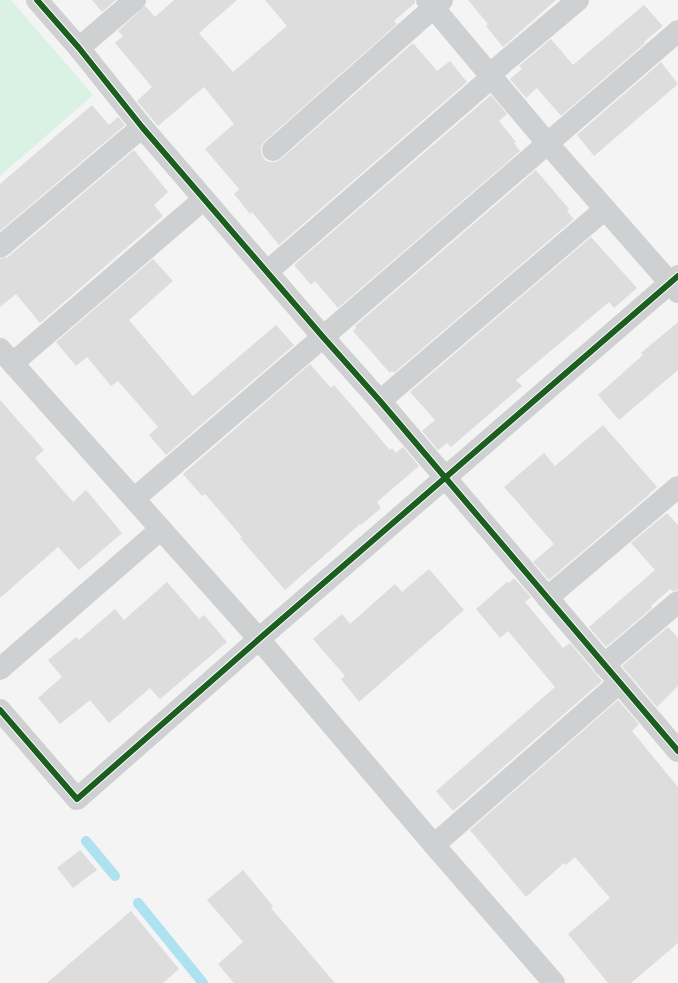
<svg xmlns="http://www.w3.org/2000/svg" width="678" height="983" font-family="'Asap Condensed',sans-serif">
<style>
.green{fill:#d9f2e3}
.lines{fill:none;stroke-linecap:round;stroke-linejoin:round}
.stream{stroke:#aee2f0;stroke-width:10}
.building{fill:#ddddde}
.minor{stroke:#ced0d2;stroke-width:22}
.cycleway-casing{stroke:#fff;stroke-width:8}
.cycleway{stroke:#1b5e20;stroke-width:6}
</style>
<rect width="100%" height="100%" fill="#f4f4f4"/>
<polygon class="green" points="0,0 11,0 93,95 0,176"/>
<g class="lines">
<g class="stream">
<polyline points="86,841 115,876"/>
<polyline points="138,903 203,983"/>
</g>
</g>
<g class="building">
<polygon points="92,0 116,0 102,12"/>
<polygon points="174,0 237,0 199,33 233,72 287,26 265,0 415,0 415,3 394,21 397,24 265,141 261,146 261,153 264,159 269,162 276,162 281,159 413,43 437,71 450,61 467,82 279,245 252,212 250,214 234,194 239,189 205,149 234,124 204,87 158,126 137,101 152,87 115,43 123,36 118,31 145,6 155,17"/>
<polygon points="468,0 556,0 503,47 486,26 488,24"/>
<polygon points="644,5 663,26 644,42 645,43 561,116 537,88 526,98 510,79 522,69 519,66 551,39 573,65"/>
<polygon points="661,62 678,84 594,156 577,135"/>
<polygon points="491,95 507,114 499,121 516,142 514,143 520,151 338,308 315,281 311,285 295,266 295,264"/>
<polygon points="92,105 109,125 118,117 125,125 0,231 0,184"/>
<polygon points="134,150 168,192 154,205 163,216 40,323 16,294 0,307 0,259 8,257"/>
<polygon points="536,170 569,209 567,211 574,219 394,373 392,371 390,373 353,331 356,328 355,326"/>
<polygon points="591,237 637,288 614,308 609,302 516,380 522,386 451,447 447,443 438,450 422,431 435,420 410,392"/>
<polygon points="153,259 173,281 129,320 193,396 276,325 294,345 166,455 149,435 158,427 118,381 111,386 87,357 76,366 56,342"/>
<polygon points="678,322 678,370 619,420 598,395 643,355 641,353"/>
<polygon points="310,364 331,388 334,385 390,450 392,448 396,453 403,447 419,466 377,502 381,508 361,525 360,524 285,590 240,538 242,537 205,494 202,496 183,474"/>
<polygon points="0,400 44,450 35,458 73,502 86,490 122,533 79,570 58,547 0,598"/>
<polygon points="603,425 657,487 650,493 650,494 549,580 533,562 554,544 504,487 544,453 555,466"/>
<polygon points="667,513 678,525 678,590 672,591 670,589 651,606 652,608 606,647 589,627 655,570 631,543"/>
<polygon points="429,569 464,610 359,702 341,679 345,676 313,639 342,614 350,624 395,584 402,592"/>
<polygon points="514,578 531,597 525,602 563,648 570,643 602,681 453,811 436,791 555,687 508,631 500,638 476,609 507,582 509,583"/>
<polygon points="167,582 199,619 204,615 227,642 160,699 150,688 109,723 90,700 60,724 38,698 62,677 48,660 76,637 79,640 115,609 124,620"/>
<polygon points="668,627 678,638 678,686 657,707 622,666"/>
<polygon points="618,700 639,724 632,731 678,787 678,943 631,983 608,983 568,934 610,898 575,857 566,865 564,863 526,897 470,830"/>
<polygon points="80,850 97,870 73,888 57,868"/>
<polygon points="243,870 273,906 271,908 335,983 234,983 218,964 243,942 207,900"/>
<polygon points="131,911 179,969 163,983 47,983"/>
</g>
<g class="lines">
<g class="minor">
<polyline points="37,0 79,48 142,127 323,337 380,401 678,751"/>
<polyline points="427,0 548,144 678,292"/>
<polyline points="79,48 135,0"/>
<polyline points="489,75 578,0"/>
<polyline points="273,150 442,0"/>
<polyline points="0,247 142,127"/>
<polyline points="267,272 492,77"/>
<polyline points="0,349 259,639 434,845 554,983"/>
<polyline points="13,363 204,199"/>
<polyline points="380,401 605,209"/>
<polyline points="135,498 323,337 678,31"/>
<polyline points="547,598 678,487"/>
<polyline points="604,665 678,602"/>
<polyline points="0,669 161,529"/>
<polyline points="0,710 77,799 259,639 678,276"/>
<polyline points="434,845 619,683"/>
</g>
<g class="cycleway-casing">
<g id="cycleway">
<polyline points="37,0 79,48 142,127 323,337 380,401 678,751"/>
<polyline points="0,710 77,799 259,639 678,276"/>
</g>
</g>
<use href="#cycleway" class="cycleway"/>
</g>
</svg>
